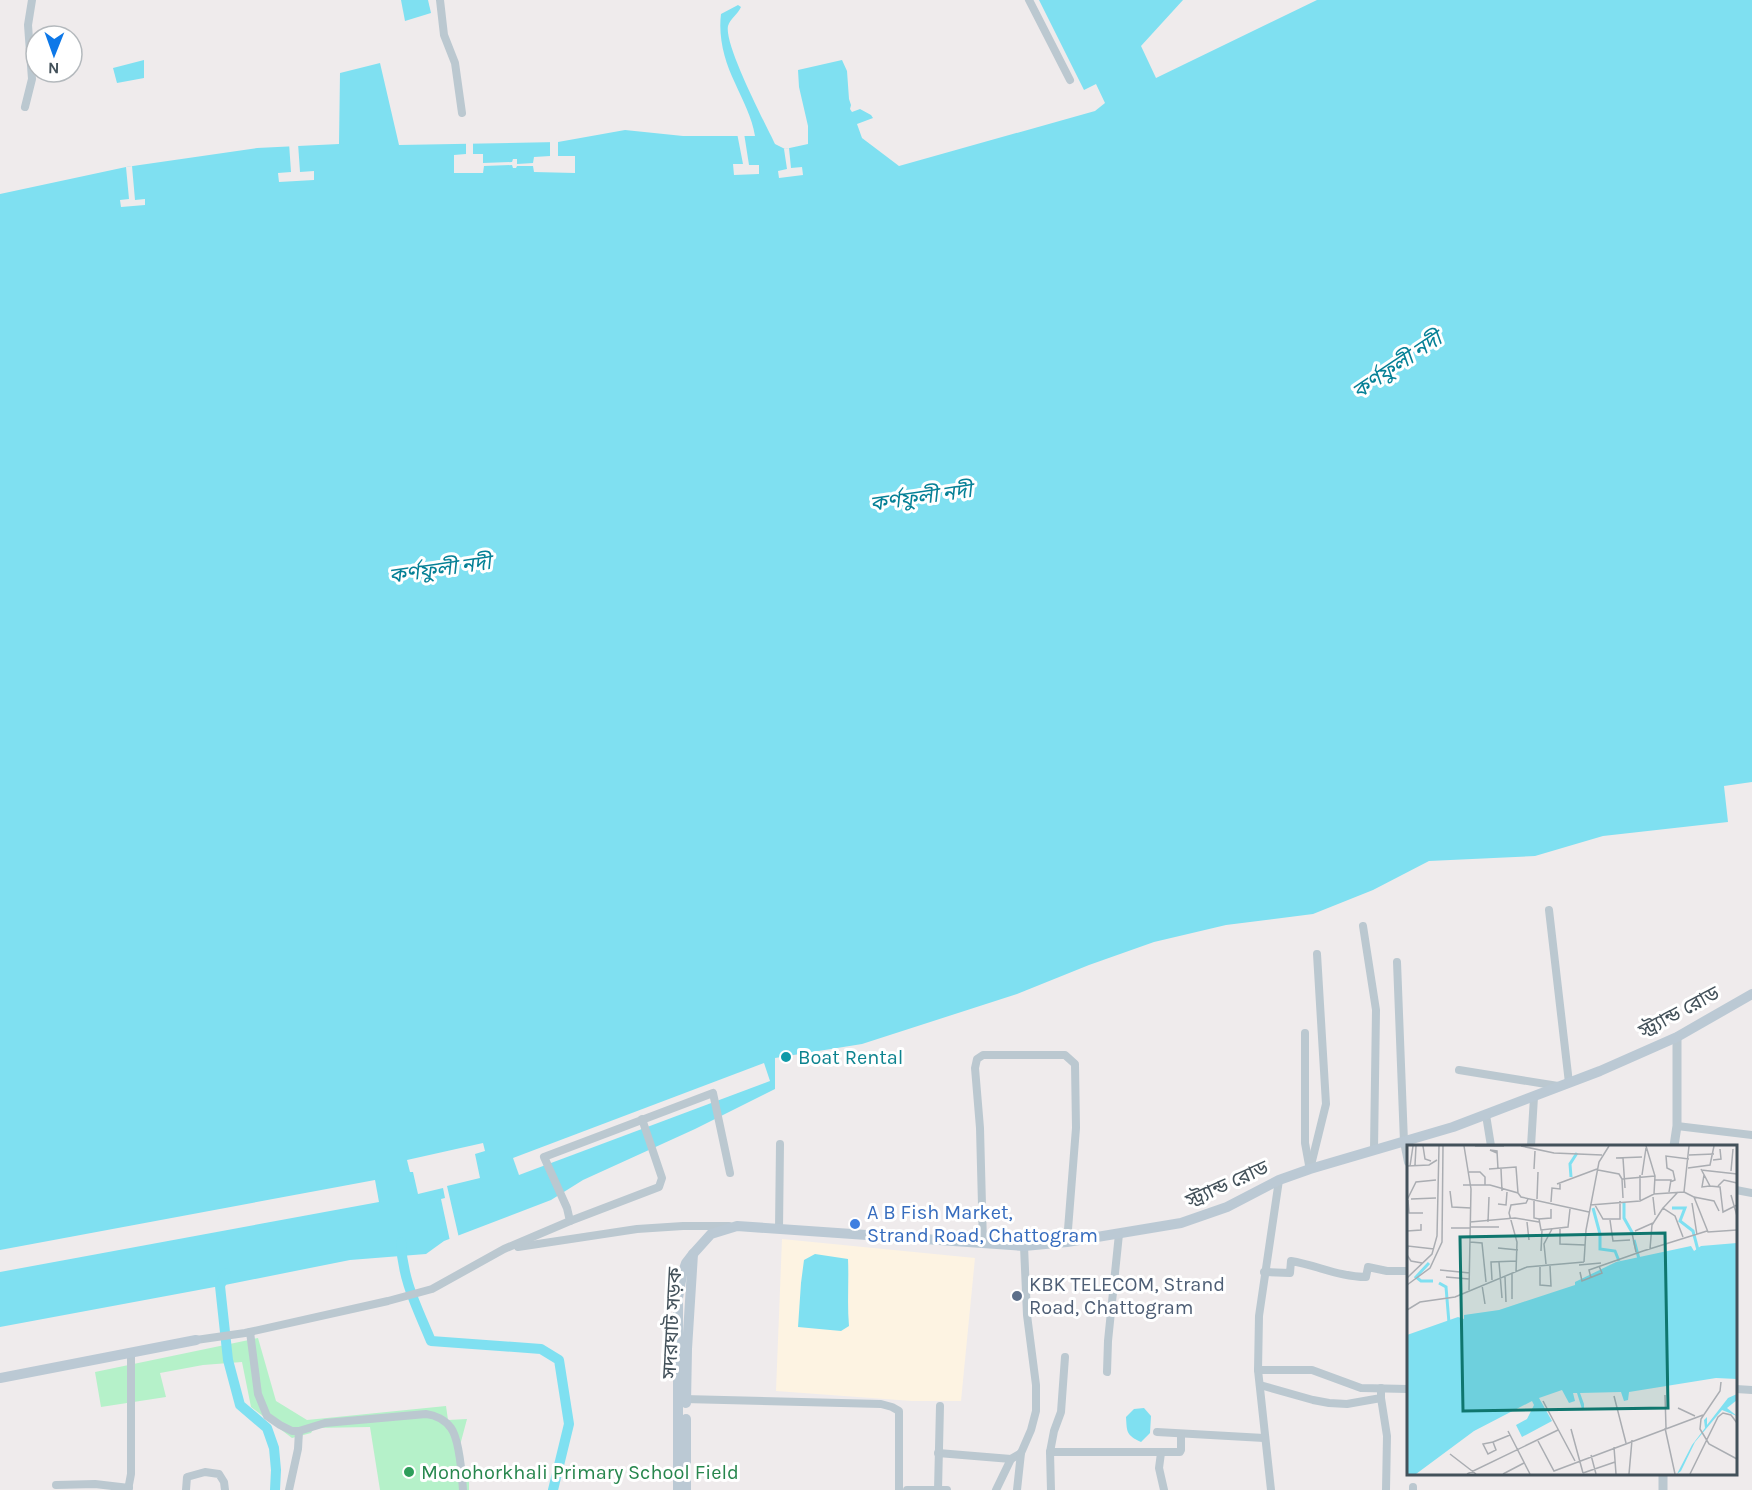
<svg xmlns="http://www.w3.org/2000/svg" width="1752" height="1490" font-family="Karla,'Noto Sans Bengali',sans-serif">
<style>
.commercial{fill:#fdf3e2}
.green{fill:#b5f1c9}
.water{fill:#7fe0f1}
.pier{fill:#efebec}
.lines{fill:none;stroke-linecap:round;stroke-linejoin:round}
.canal{stroke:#7fe0f1;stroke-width:10}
.minor{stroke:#bbc8d0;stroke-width:8}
.tertiary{stroke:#bbc8d0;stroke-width:9}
.secondary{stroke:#bbc9d4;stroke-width:10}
.culture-dot{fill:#0f9aa8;stroke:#fff;stroke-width:2}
.shop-dot{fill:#3f7fe0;stroke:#fff;stroke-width:2}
.service-dot{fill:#5c6f8a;stroke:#fff;stroke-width:2}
.leisure-dot{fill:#2e9e5b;stroke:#fff;stroke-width:2}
.labels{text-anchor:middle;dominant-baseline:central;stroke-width:6;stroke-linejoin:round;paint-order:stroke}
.street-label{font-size:20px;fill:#43515a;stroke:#fff}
.culture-label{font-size:20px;fill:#0d838f;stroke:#fff;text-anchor:start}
.shop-label{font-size:20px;fill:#366cbe;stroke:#fff;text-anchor:start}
.service-label{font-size:20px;fill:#4e5e75;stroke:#fff;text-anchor:start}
.leisure-label{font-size:20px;fill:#27864d;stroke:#fff;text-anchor:start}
.water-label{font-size:21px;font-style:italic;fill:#058096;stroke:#fff}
.inset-river{fill:none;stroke:#7fe0f1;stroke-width:3}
.inset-road{fill:none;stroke:#aaadb2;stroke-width:1.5}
.view{fill:#0f766e;fill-opacity:0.15;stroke:#0f766e;stroke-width:3}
.inset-edge{fill:none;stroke:#43515a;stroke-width:3}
</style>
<rect width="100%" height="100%" fill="#efebec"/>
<polygon class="commercial" points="782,1239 975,1258 961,1401 912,1401 776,1391"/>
<polygon class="green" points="258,1338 276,1401 307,1420 446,1406 448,1420 467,1419 459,1449 469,1482 469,1490 380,1490 370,1427 314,1428 311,1433 292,1438 251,1407 242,1362 203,1365 160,1373 166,1397 101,1407 95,1372"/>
<g class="water">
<polygon points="401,0 428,0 431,13 405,21"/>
<path d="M 1039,0 L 1183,0 L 1141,46 L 1156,78 L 1317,0 L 1752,0 L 1752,782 L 1724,786 L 1728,822 L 1603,836 L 1535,856 L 1429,861 L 1373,890 L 1313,914 L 1226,925 L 1154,942 L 1089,965 L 1017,994 L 862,1044 L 775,1058 L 775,1089 L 695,1129 L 583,1180 L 551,1200 L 444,1241 L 426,1254 L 350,1260 L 220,1286 L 0,1327 L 0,194 L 126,167 L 257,148 L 339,144 L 340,73 L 380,63 L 399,145 L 558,142 L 625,130 L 683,136 L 755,136 C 752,117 743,101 735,83 C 725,62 718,38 721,14 L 738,5 L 741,7 C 738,14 730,19 728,26 C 724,45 765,123 775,144 L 785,149 L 808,144 L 808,126 L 799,87 L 798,70 L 842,60 L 847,71 L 849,99 L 851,105 L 850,109 L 852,112 L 860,109 L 871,115 L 873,118 L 857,124 L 862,138 L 899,166 L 1095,111 L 1105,103 L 1096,84 L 1084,90 Z"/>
<polygon points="144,60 144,78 117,83 113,68"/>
<path d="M 815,1254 L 848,1259 C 849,1282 847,1304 849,1326 L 841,1331 L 798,1327 L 801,1283 L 804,1260 Z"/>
<path d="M 1144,1408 L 1151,1416 L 1150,1433 L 1141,1442 C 1126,1435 1127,1432 1126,1417 L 1134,1409 Z"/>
</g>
<g class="pier">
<polygon points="737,133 744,133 749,165 759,165 759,174 734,175 733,164 743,164"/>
<polygon points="558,139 558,156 575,156 575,173 534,172 533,166 517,166 516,168 513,168 512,165 484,166 483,173 454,173 454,155 466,154 466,142 473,142 473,154 483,154 483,163 512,162 513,159 517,159 517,164 533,163 534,157 550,156 550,140"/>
<polygon points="289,143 298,143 300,172 314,171 314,180 279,182 278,173 291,172"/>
<polygon points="789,148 791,168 802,167 803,175 779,178 778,171 787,169 784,149"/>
<polygon points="132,166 135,200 145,199 145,205 121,207 120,200 129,199 126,167"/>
<polygon points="764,1063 770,1081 519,1175 513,1158"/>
<polygon points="483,1143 485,1151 475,1154 480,1178 447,1186 459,1238 450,1241 441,1199 445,1198 443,1188 418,1194 413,1172 410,1172 407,1160"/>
<polygon points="375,1180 379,1202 0,1272 0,1250"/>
</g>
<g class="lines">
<g class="canal">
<path d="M 401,1242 C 402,1279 417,1307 431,1341 L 541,1349 L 559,1360 L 569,1424 L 553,1490"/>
<polyline points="226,1273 220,1286 228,1360 240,1405 267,1428 274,1448 276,1470 275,1490"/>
</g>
<g class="minor">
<polyline points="440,0 444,35 455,63 462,113"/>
<polyline points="1029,0 1070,80"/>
<polyline points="25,107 32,79 28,25 32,0"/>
<polyline points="1549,910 1569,1083"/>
<polyline points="1363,926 1376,1010 1374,1150"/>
<polyline points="1397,962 1404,1142 1408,1162"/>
<polyline points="1305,1033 1305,1143 1309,1165"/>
<polyline points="1459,1070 1558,1086"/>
<polyline points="1486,1115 1491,1146"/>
<polyline points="1677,1126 1752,1135"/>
<polyline points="1531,1146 1534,1097"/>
<polyline points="1310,1169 1326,1104 1317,954"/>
<polyline points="1736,1190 1752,1193"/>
<polyline points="570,1221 567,1208 544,1157 713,1093 730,1173"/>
<polyline points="779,1229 780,1144"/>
<polyline points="983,1244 980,1128 975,1068 977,1059 983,1055 1065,1055 1075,1064 1076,1128 1067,1242"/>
<polyline points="518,1247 637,1229 683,1226 729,1226"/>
<path d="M 1264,1272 L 1290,1273 L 1291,1261 C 1316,1265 1340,1277 1366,1277 L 1368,1267 L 1387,1271 L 1408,1271"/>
<path d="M 250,1332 L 258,1394 L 267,1416 L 280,1425 L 292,1431 L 299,1431 L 325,1423 L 426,1414 C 435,1415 445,1420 451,1428 C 459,1439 462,1475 463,1490"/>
<polyline points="196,1340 245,1333 388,1301 432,1289 504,1249 570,1221 659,1187 662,1178 642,1119"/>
<polyline points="1258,1370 1312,1370 1361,1388 1408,1389"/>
<polyline points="1107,1372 1108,1341 1119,1234"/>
<polyline points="1260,1385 1313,1400 1329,1403 1347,1404 1381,1398 1381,1388"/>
<polyline points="1736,1389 1752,1390"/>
<polyline points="1381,1398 1387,1436 1386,1490"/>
<polyline points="684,1399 881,1404 892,1407 899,1411 899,1490"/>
<polyline points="1157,1432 1264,1438"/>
<polyline points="1050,1452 1180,1452 1181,1450 1181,1434"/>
<polyline points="938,1453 1011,1459"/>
<polyline points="1161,1453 1159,1468 1164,1490"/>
<polyline points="56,1485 95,1484 129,1488"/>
<polyline points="1413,1487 1413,1490"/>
<polyline points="128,1490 131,1474 131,1353"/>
<polyline points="186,1490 187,1477 205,1472 219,1474 224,1482 225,1490"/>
<polyline points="289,1490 298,1449 299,1431"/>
<polyline points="907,1490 947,1490"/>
<polyline points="938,1490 940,1406"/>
<polyline points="996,1490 1011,1459 1021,1453 1031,1430 1036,1411 1036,1385 1027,1315 1024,1246"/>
<polyline points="1017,1490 1021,1453"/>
<polyline points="1051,1490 1050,1452 1054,1431 1061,1412 1065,1357"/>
<polyline points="1271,1490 1258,1370 1259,1316 1279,1180"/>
</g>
<g class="tertiary">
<polyline points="1674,1146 1677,1126 1677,1037"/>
<polyline points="1663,1490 1663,1474"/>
</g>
<g class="secondary">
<polyline points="0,1378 196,1340"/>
<polyline points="686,1403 687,1349 693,1254"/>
<polyline points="678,1490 678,1298 682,1275 686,1263 693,1254 711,1234 737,1226 1024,1246 1067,1242 1181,1223 1227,1207 1279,1180 1310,1169 1453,1127 1600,1071 1677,1037 1752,994"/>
<polyline points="686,1490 686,1419"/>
</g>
</g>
<circle class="culture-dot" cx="786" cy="1057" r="6"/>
<circle class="shop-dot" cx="855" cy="1224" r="6"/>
<circle class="service-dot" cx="1017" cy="1296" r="6"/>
<circle class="leisure-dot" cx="409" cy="1472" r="6"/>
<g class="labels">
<g class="street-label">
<text transform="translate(1679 1012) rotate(-28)">স্ট্র্যান্ড রোড</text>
<text transform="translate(1227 1184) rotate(-24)">স্ট্র্যান্ড রোড</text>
<text transform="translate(672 1323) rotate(-87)">সদরঘাট সড়ক</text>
</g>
<g class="culture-label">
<text x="798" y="1057">Boat Rental</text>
</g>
<g class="shop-label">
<text x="867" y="1212">A B Fish Market,<tspan x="867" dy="23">Strand Road, Chattogram</tspan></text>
</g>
<g class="service-label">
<text x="1029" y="1284">KBK TELECOM, Strand<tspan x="1029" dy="23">Road, Chattogram</tspan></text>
</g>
<g class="leisure-label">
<text x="421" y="1472">Monohorkhali Primary School Field</text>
</g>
<g class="water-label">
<text transform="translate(1397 365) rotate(-34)">কর্ণফুলী নদী</text>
<text transform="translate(921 497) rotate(-8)">কর্ণফুলী নদী</text>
<text transform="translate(440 569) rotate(-8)">কর্ণফুলী নদী</text>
</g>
</g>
<g transform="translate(1407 1145)">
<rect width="330" height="330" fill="#efebec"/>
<path d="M 330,98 L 330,234 L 309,233 L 222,247 L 221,255 L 217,256 L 214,247 L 173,248 L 177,259 L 177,263 L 175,264 L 170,248 L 166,248 L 168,256 L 162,258 L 155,245 L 132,253 L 145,276 L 115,292 L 109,280 L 120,274 L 127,260 L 125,256 L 67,286 L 9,329 L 0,329 L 0,190 L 51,172 L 57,174 L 57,170 L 92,165 L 168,140 L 168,137 L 209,117 L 284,101 L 287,106 L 294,101 ZM 330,249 L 330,255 L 320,263 L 330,271 L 315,265 L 288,297 L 274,326 L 270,329 L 285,300 L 298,283 L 297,275 L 300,272 L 300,280 L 321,253 Z" fill="#7fe0f1"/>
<path class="inset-river" d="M 164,32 L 163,19 L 170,8M 217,57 L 217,73 L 226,89M 186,63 L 193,89 L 193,104 L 208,106 L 212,116M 265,63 L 278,63 L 273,76 L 286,86 L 292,109M 227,95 L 232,114M 22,118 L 9,132 L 14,136 L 26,136M 32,138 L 39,142 L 42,178"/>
<path class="inset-road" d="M 16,1 L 18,14 L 24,16M 57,1 L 64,44 L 62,145M 68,1 L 97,1M 114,1 L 147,8 L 195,10M 239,1 L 248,31 L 247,49M 282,1 L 277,47 L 287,52 L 301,87 L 330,85M 90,8 L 83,5 L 90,6 L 91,24M 282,10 L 307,9M 209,13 L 235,12M 216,13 L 218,43M 306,15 L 314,14 L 313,4M 8,20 L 9,1M 0,21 L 22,20 L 30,15M 3,21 L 6,1M 281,23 L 303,20 L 307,1M 82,24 L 109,22 L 111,48M 94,24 L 95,46M 127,24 L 128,6M 294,24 L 303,41 L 313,42 L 316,67 L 330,60M 191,25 L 212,29 L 215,34M 294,25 L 330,29M 324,26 L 326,4M 62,27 L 73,27 L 78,32 L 78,40M 233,30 L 233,55M 235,30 L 239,3M 297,30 L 295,42 L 303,41M 247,35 L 264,35 L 262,47M 263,37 L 268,35 L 266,26 L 260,23 L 259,11 L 282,14M 150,39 L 190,24M 56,40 L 83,40 L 111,48 L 114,52 L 182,67M 311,41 L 317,35 L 330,38M 43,46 L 45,62 L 64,63M 271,47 L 256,63 L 268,71 L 276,92M 324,50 L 330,71M 246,52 L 248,70M 287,52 L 307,56 L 312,66M 216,53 L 215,34 L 248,31M 4,54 L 29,53M 127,54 L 127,73 L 132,74M 130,54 L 131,27M 0,55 L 9,37 L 29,35M 1,55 L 2,68 L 16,68M 144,57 L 145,43 L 153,44 L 153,39M 285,58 L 290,90M 91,59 L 99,60 L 100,47M 183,60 L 233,56 L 247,49 L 277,47M 188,60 L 196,74 L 213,74 L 213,56M 144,64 L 144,73 L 132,74 L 134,85 L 161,82 L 163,64M 203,75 L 206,96 L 223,95M 63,77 L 108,73 L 132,77M 81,77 L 82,52M 120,77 L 122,95M 63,82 L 92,82M 44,83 L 63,83M 153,84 L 153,99 L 178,100M 0,86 L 14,85 L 14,79M 228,86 L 246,78M 225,88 L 229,107M 63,97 L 75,98 L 79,137M 91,103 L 111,105M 243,104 L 245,80 L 256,63M 0,106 L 1,101 L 27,104M 134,106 L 135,85M 236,106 L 300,86M 0,110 L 4,116 L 15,118M 92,117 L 95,153M 177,117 L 179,85 L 192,17 L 202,1M 139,119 L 137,99 L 145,84M 172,120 L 194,118M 133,122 L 133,140 L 144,141 L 143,121M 33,125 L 63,128M 109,127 L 110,97 L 102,68 L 104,60 L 119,58 L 121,54M 173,127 L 175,136 L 195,128 L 192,121M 39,132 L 62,134M 98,132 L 99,157M 0,133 L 25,109 L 30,91 L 32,1M 184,133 L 182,125 L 236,106M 85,135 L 84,117 L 110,116M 0,140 L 23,123 L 35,97 L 36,1M 75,140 L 78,159M 105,154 L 105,129M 0,165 L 13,157 L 48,152 L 120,122 L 177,117M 314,237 L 313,246 L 294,274 L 293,284 L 302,299 L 330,314M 258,250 L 259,283M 207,251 L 219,298M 136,256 L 168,316M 271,263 L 288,271M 258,283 L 268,329M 164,284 L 176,328M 101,286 L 123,329M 131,296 L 147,326 L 296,270M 86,297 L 76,299 L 81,309 L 89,305 L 86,297 L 103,290M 207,302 L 209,329M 43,309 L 69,329M 184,310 L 189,329M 176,328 L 208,317M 60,329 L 151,285M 96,329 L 117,318M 222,329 L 225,295M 283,329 L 311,272 L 316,268 L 324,270 L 330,278"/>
<path class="view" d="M 258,88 L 261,263 L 56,266 L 53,92 Z"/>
<rect width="330" height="330" class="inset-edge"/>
</g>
<g transform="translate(54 54) rotate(181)"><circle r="28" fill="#ffffff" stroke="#b4b9bd" stroke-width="1.5"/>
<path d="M0-4.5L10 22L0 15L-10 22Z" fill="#0d78e8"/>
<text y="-9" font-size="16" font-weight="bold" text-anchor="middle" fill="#43515a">N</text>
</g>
</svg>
